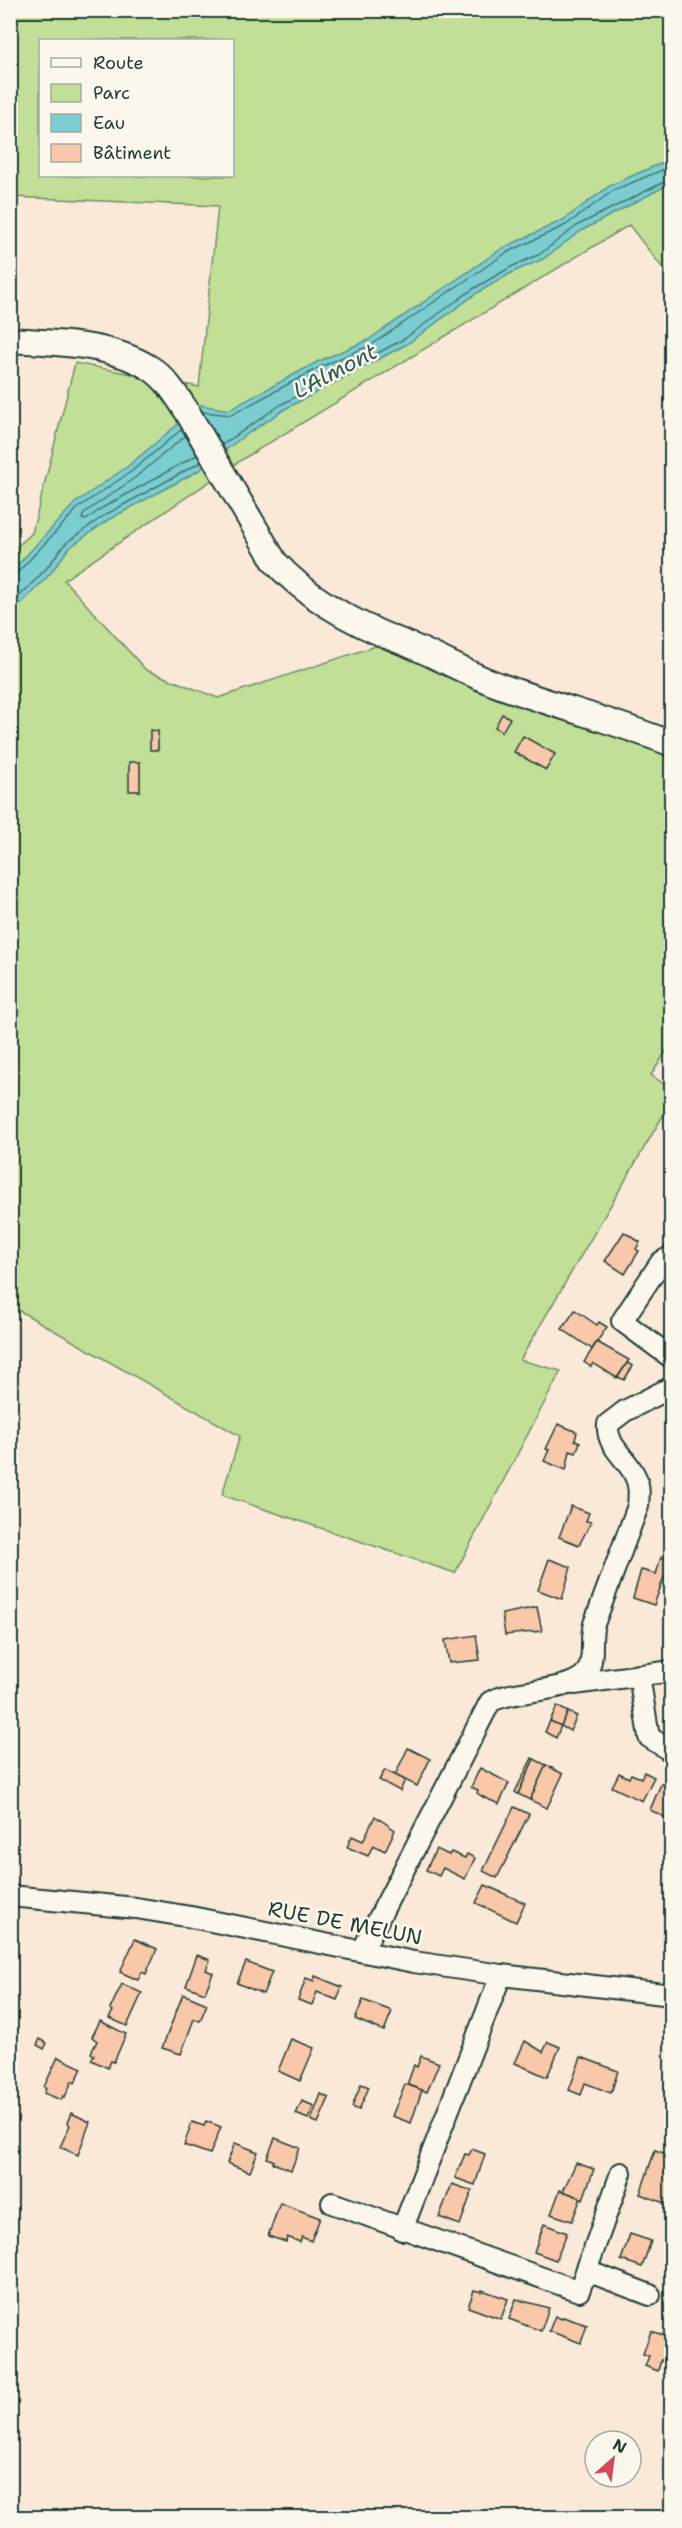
<svg xmlns="http://www.w3.org/2000/svg" width="682" height="2528" font-family="'Shantell Sans',sans-serif">
<style>
.green{fill:#c2df97;stroke:#708e66;stroke-width:1.5;fill-rule:evenodd}
.water{fill:#7ccdd2;stroke:#579393;stroke-width:1.5}
.lines{fill:none;stroke-linecap:round;stroke-linejoin:round}
.shore{stroke:#447773;stroke-width:1.5}
.building{fill:#f9c7a9;stroke:#1f3d34;stroke-width:1.5}
.minor-casing{stroke:#1f3d34;stroke-width:24}
.tertiary-casing{stroke:#1f3d34;stroke-width:28}
.minor{stroke:#fbf7ec;stroke-width:20}
.tertiary{stroke:#fbf7ec;stroke-width:24}
.labels{text-anchor:middle;dominant-baseline:central;stroke-width:5;stroke-linejoin:round;paint-order:stroke}
.street-label{font-size:21px;fill:#1f3d34;stroke:#fbf7ec}
.water-label{font-size:22px;font-style:italic;fill:#325a54;stroke:#fbf7ec}
</style>
<rect width="100%" height="100%" fill="#fae9d8"/>
<filter id="ink" filterUnits="userSpaceOnUse"><feTurbulence type="fractalNoise" baseFrequency=".0167" numOctaves="2"/><feDisplacementMap in="SourceGraphic" scale="12" xChannelSelector="R" yChannelSelector="G"/><feConvolveMatrix kernelMatrix="1 2 1 2 8 2 1 2 1" color-interpolation-filters="sRGB"/></filter>
<g filter="url(#ink)">
<path class="green" d="M 11,11 L 671,11 L 671,279 L 629,225 L 246,457 L 64,580 L 146,670 L 218,698 L 403,637 L 671,755 L 671,1044 L 651,1075 L 671,1089 L 671,1102 L 520,1360 L 561,1371 L 455,1573 L 222,1495 L 240,1436 L 11,1306 L 11,552 L 32,533 L 75,363 L 199,387 L 218,206 L 11,197 ZM 40,40 L 232,40 L 232,176 L 40,176 Z"/>
<polygon class="water" points="671,159 671,183 581,231 543,259 513,272 477,293 407,344 285,409 244,436 198,471 108,520 69,548 50,574 11,614 11,572 75,503 128,466 201,405 229,410 317,362 368,340 503,248 563,220 611,185"/>
<g class="lines">
<g class="shore">
<polyline points="203,412 231,415 320,367 371,345 506,253 566,225 614,190 672,166"/>
<polyline points="185,436 136,477 84,513 82,519 86,520 102,508 197,455"/>
<polyline points="222,445 282,404 404,339 473,289 511,267 540,254 578,225 672,178"/>
<polyline points="10,575 17,573 79,507 132,471 182,429"/>
<polyline points="10,606 45,570 66,543 105,515 201,462"/>
</g>
</g>
<g class="building">
<polygon points="502,714 510,718 502,732 495,727"/>
<polygon points="150,730 158,731 158,750 150,750"/>
<polygon points="523,736 555,754 546,770 514,752"/>
<rect x="129" y="762" width="11" height="29"/>
<polygon points="624,1232 640,1242 636,1249 639,1251 625,1274 605,1261"/>
<polygon points="575,1310 597,1325 599,1322 607,1327 592,1349 562,1329"/>
<polygon points="597,1342 629,1360 617,1378 593,1363 591,1367 584,1362"/>
<polygon points="627,1363 633,1366 624,1380 618,1377"/>
<polygon points="558,1424 577,1432 575,1440 580,1442 576,1453 570,1451 566,1470 544,1461 549,1450 546,1449"/>
<polygon points="571,1506 589,1513 586,1521 591,1522 579,1545 559,1537"/>
<polygon points="661,1557 672,1560 672,1580 664,1577 654,1605 633,1598 641,1570 656,1574"/>
<polygon points="549,1559 571,1567 562,1599 538,1590"/>
<polygon points="537,1607 542,1631 505,1635 502,1614"/>
<polygon points="476,1635 480,1660 449,1663 445,1640"/>
<polygon points="557,1706 568,1712 561,1726 550,1721"/>
<polygon points="568,1712 577,1716 570,1731 561,1726"/>
<polygon points="550,1721 561,1726 556,1738 545,1732"/>
<polygon points="408,1748 430,1759 417,1786 395,1775"/>
<polygon points="532,1758 534,1759 518,1794 515,1792"/>
<polygon points="534,1759 546,1765 530,1800 518,1794"/>
<polygon points="546,1765 563,1774 547,1808 530,1800"/>
<polygon points="480,1768 509,1783 499,1804 483,1797 477,1793 478,1790 471,1787"/>
<polygon points="385,1770 405,1780 400,1791 379,1780"/>
<polygon points="644,1772 654,1777 642,1801 612,1787 619,1773 629,1778 631,1774 641,1778"/>
<polygon points="661,1784 672,1787 670,1820 650,1810"/>
<polygon points="514,1807 529,1814 497,1878 483,1871"/>
<polygon points="375,1816 395,1830 385,1851 373,1845 368,1856 347,1847 352,1836 363,1841"/>
<polygon points="436,1849 449,1855 451,1852 465,1858 467,1854 475,1858 465,1879 443,1868 439,1876 426,1870"/>
<polygon points="485,1885 525,1903 516,1922 476,1903"/>
<polygon points="135,1939 157,1949 146,1974 142,1972 138,1980 120,1972"/>
<polygon points="197,1955 210,1960 206,1970 213,1973 205,1993 186,1986"/>
<polygon points="246,1962 272,1972 263,1994 237,1983"/>
<polygon points="315,1976 342,1987 337,2000 317,1992 312,2005 298,2000 306,1978 314,1981"/>
<polygon points="122,1984 142,1993 127,2026 109,2018 113,2011 110,2009"/>
<polygon points="183,1994 207,2004 200,2021 194,2019 181,2054 162,2048"/>
<polygon points="363,2000 392,2011 384,2031 355,2019"/>
<polygon points="100,2021 126,2034 114,2062 111,2061 108,2068 91,2060 94,2055 91,2053 97,2041 92,2037"/>
<polygon points="40,2039 47,2043 44,2049 37,2045"/>
<polygon points="291,2039 314,2048 300,2081 278,2071"/>
<polygon points="525,2041 543,2052 548,2042 560,2047 547,2077 515,2063"/>
<polygon points="421,2056 439,2063 427,2092 407,2085 414,2065 417,2067"/>
<polygon points="58,2057 82,2068 75,2083 72,2081 65,2097 63,2096 61,2100 44,2093 46,2089 44,2087"/>
<polygon points="581,2057 618,2071 611,2093 585,2083 581,2095 569,2090"/>
<polygon points="361,2084 369,2087 359,2110 352,2107"/>
<polygon points="405,2084 422,2090 411,2123 392,2116"/>
<polygon points="321,2094 329,2098 318,2123 311,2120"/>
<polygon points="302,2101 314,2106 308,2119 296,2114"/>
<polygon points="71,2113 90,2122 78,2155 60,2147 70,2125 67,2123"/>
<polygon points="206,2121 221,2127 210,2154 184,2145 192,2122 204,2126"/>
<polygon points="275,2138 300,2148 291,2170 273,2163 274,2161 267,2158"/>
<polygon points="235,2143 258,2152 250,2172 227,2163"/>
<polygon points="472,2149 485,2154 475,2185 455,2178 465,2154 469,2155"/>
<polygon points="655,2150 672,2156 672,2191 667,2204 640,2194"/>
<polygon points="576,2163 594,2169 583,2199 563,2191"/>
<polygon points="452,2184 472,2191 460,2225 439,2217"/>
<polygon points="560,2190 581,2198 572,2221 551,2214"/>
<polygon points="280,2203 320,2218 311,2241 302,2237 300,2242 287,2237 286,2242 268,2236"/>
<polygon points="544,2224 567,2233 556,2260 534,2252"/>
<polygon points="630,2234 651,2241 642,2267 621,2260"/>
<polygon points="474,2290 482,2292 482,2290 508,2299 501,2319 468,2307"/>
<polygon points="516,2299 549,2308 541,2331 509,2319"/>
<polygon points="555,2316 562,2319 563,2317 587,2325 581,2343 549,2331"/>
<polygon points="651,2331 672,2338 672,2363 661,2360 658,2371 645,2366 649,2356 643,2354"/>
</g>
<g class="lines">
<g class="minor-casing">
<g id="minor">
<polyline points="672,1256 661,1262 622,1321 672,1358"/>
<polyline points="639,1675 649,1737 672,1752"/>
<polyline points="574,1684 672,1671"/>
<polyline points="10,1896 136,1908 191,1917 414,1962 501,1975 672,1995"/>
<path d="M 362,1951 L 490,1702 C 514,1687 583,1695 590,1665 C 594,1652 590,1638 594,1624 L 638,1506 C 639,1495 640,1484 634,1474 C 625,1456 606,1446 608,1424 L 625,1411 L 672,1387"/>
<polyline points="332,2203 579,2291 621,2173"/>
<polyline points="402,2230 501,1975"/>
<polyline points="587,2271 650,2295"/>
</g>
</g>
<g class="tertiary-casing">
<path id="tertiary" d="M 10,340 C 56,343 110,343 150,368 C 165,377 177,396 186,410 L 275,562 C 309,600 355,624 402,642 C 434,654 465,673 498,685 C 555,706 615,721 672,744"/>
</g>
<use href="#minor" class="minor"/>
<use href="#tertiary" class="tertiary"/>
</g>
</g>
<g class="labels">
<g class="street-label">
<text transform="translate(345 1923) rotate(11)">RUE DE MELUN</text>
</g>
<g class="water-label">
<text transform="translate(335 371) rotate(-28)">L'Almont</text>
</g>
</g>
<rect width="682" height="2528" fill="none" stroke="#fbf7ec" stroke-width="36"/>
<rect x="18" y="18" width="646" height="2492" fill="none" stroke="#1f3d34" stroke-width="2" filter="url(#ink)"/>
<rect x="39" y="39" width="195" height="138" fill="#fbf7ec" stroke="#a3ada2" stroke-width="1.5"/>
<rect x="51" y="58" width="30" height="9" fill="#fbf7ec" stroke="#a3ada2" stroke-width="1.5"/>
<text x="93" y="69" font-size="18" fill="#1f3d34">Route</text>
<rect x="51" y="84" width="30" height="18" fill="#c2df97" stroke="#a3ada2" stroke-width="1.5"/>
<text x="93" y="99" font-size="18" fill="#1f3d34">Parc</text>
<rect x="51" y="114" width="30" height="18" fill="#7ccdd2" stroke="#a3ada2" stroke-width="1.5"/>
<text x="93" y="129" font-size="18" fill="#1f3d34">Eau</text>
<rect x="51" y="144" width="30" height="18" fill="#f9c7a9" stroke="#a3ada2" stroke-width="1.5"/>
<text x="93" y="159" font-size="18" fill="#1f3d34">Bâtiment</text>
<g transform="translate(613 2459) rotate(28)"><circle r="28" fill="#fbf7ec" stroke="#a3ada2" stroke-width="1.5"/>
<path d="M0-4.5L10 22L0 15L-10 22Z" fill="#d1495b"/>
<text y="-9" font-size="16" font-weight="bold" text-anchor="middle" fill="#1f3d34">N</text>
</g>
</svg>
